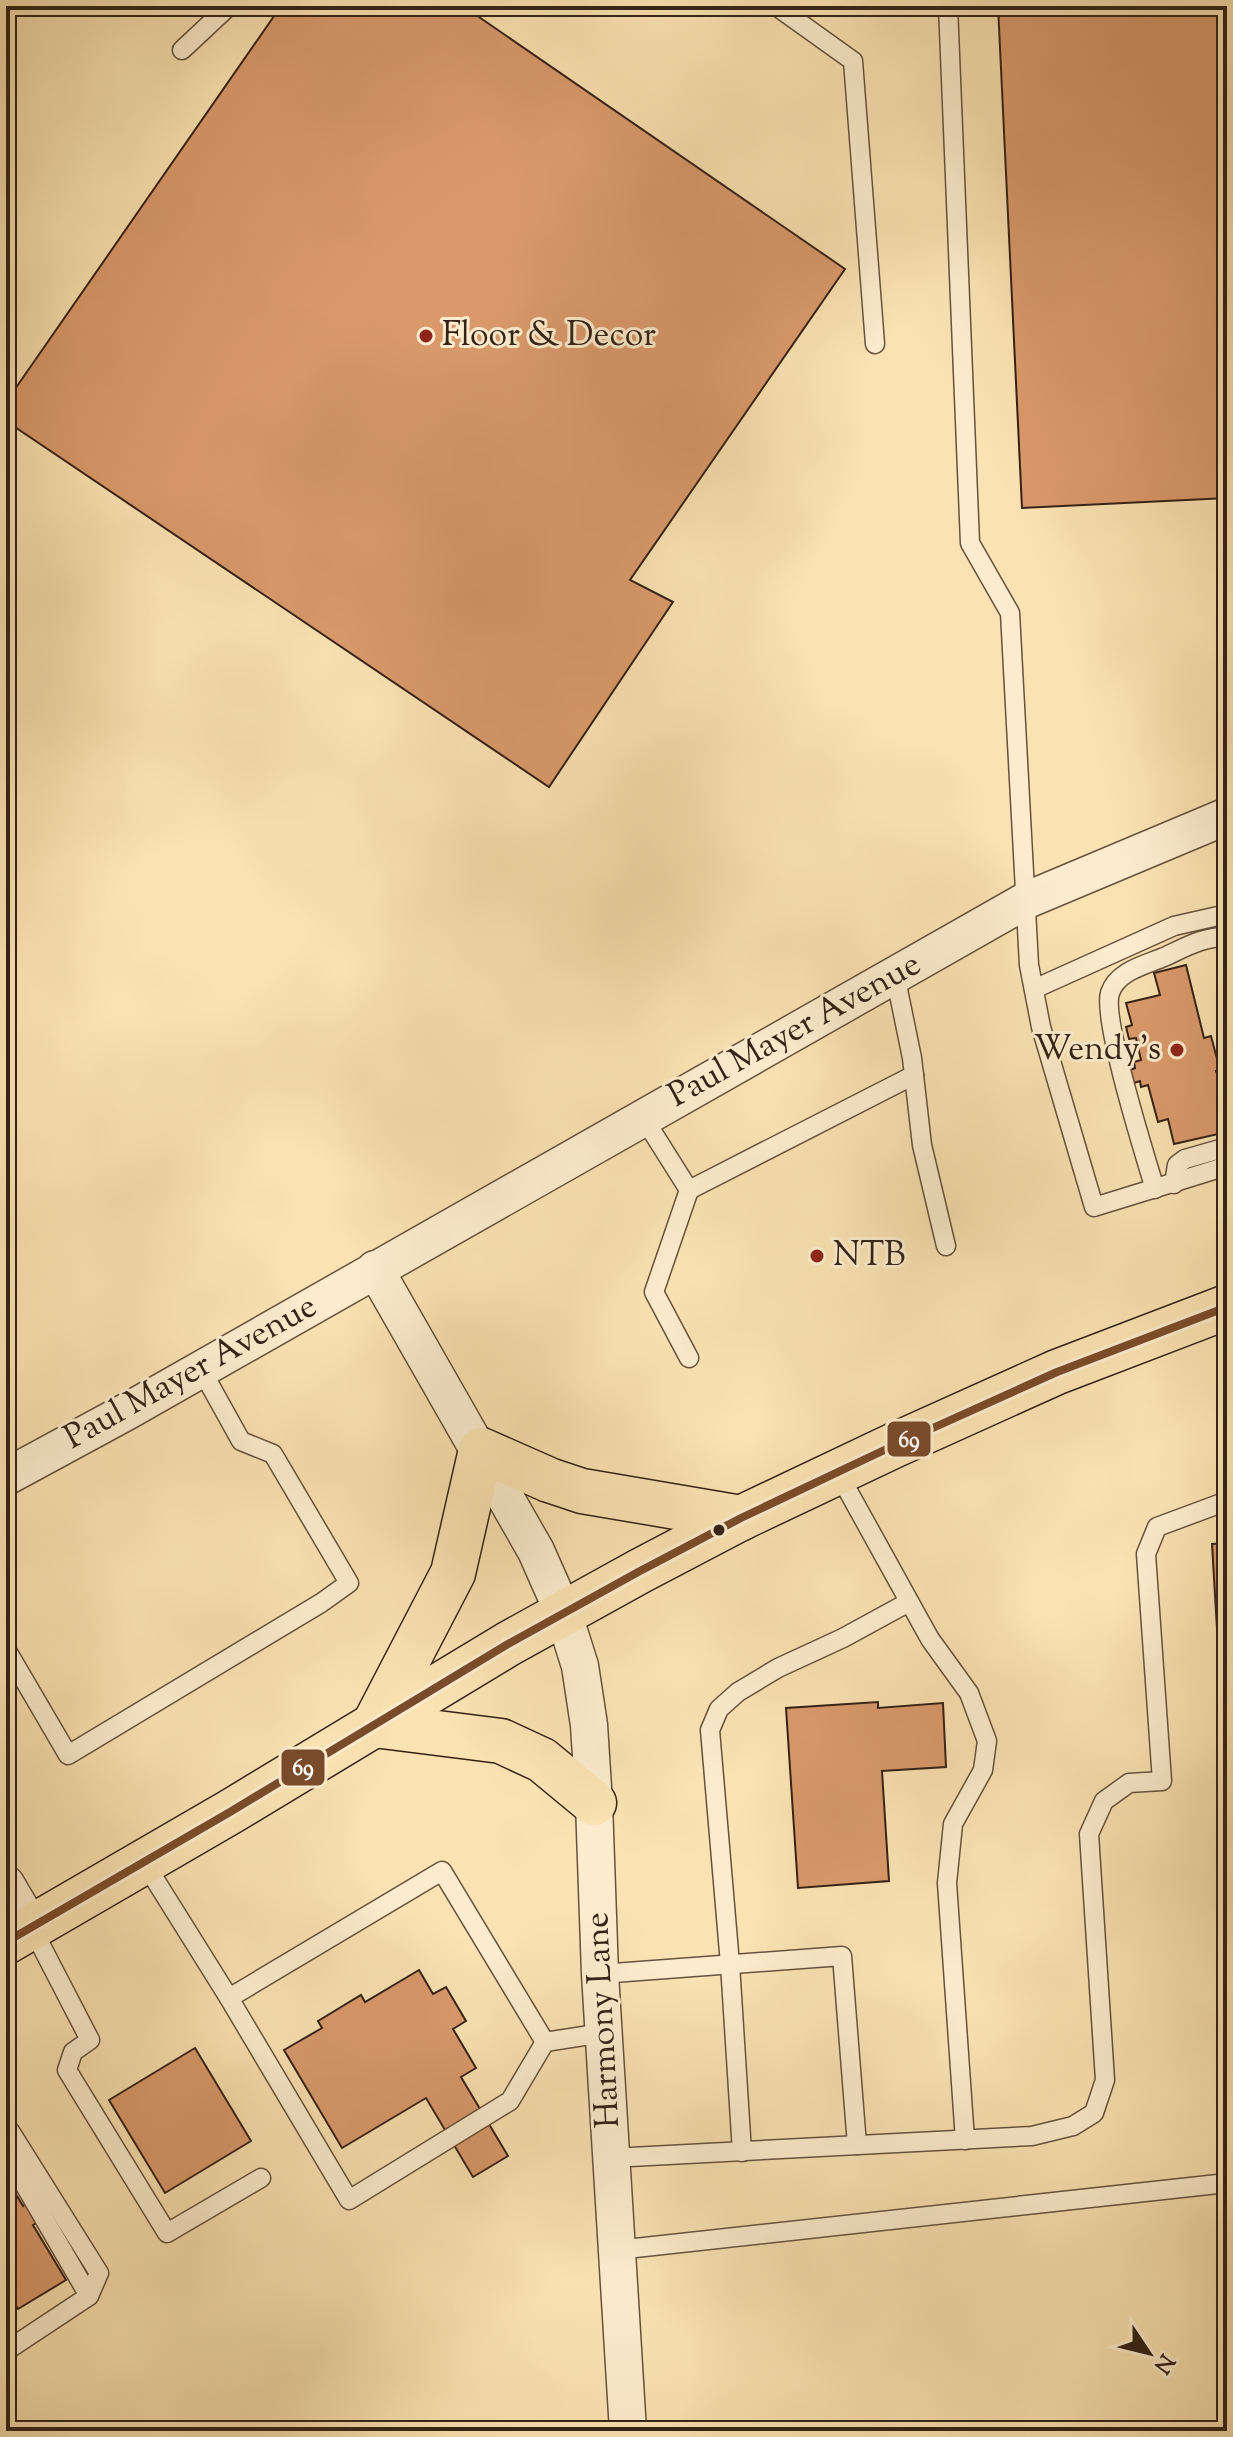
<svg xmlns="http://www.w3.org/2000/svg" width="1233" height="2437" font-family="'Sorts Mill Goudy',serif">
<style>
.building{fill:#d9996b;stroke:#342217;stroke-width:2}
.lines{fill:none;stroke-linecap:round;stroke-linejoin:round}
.service-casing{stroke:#66523e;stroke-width:21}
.minor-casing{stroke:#66523e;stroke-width:39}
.primary-casing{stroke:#342217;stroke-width:47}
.service{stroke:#fceccd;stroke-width:18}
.minor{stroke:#fceccd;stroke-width:36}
.primary{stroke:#fae2b2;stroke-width:44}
.bus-1-casing{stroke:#fceccd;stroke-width:14}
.bus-1{stroke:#7a4b2a;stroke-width:8}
.poi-dot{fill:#8f2418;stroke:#fceccd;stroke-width:3}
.bus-dot{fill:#342217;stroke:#fceccd;stroke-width:3}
.labels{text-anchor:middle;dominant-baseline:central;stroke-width:6;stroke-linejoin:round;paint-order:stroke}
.poi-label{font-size:34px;fill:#342217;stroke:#fceccd;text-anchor:start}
.street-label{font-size:34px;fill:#342217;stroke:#fceccd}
.line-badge{stroke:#fceccd;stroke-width:3}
.badge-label{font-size:22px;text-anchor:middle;font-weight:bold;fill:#fff}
</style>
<rect width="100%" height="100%" fill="#fae2b2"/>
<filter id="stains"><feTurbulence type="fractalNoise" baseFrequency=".0025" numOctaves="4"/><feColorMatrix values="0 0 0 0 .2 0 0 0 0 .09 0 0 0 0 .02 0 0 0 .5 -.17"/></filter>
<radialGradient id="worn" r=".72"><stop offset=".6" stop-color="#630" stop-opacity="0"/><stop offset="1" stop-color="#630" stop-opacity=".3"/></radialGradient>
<g class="building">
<polygon points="281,6 463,6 845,269 630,580 673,602 549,787 6,421 6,402"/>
<polygon points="998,6 1227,6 1227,498 1022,508"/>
<polygon points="1186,965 1204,1038 1211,1036 1220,1070 1216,1071 1227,1106 1227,1132 1174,1144 1168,1119 1158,1122 1148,1085 1141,1087 1140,1081 1134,1083 1130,1070 1135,1068 1134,1062 1141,1060 1136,1038 1129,1039 1126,1027 1132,1025 1126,1003 1160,995 1154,973"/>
<polygon points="1227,1543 1227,1697 1221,1697 1212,1544"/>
<polygon points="878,1702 878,1708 943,1703 946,1767 882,1771 889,1881 798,1888 786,1708"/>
<polygon points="419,1970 433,1994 446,1987 466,2021 453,2029 476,2068 461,2077 508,2156 473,2177 426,2098 342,2148 284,2050 322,2028 318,2021 361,1995 365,2002"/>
<polygon points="195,2048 251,2141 165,2193 109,2100"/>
<polygon points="6,2178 23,2206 28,2202 40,2221 33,2225 66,2280 18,2309 6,2289"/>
</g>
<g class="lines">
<g class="service-casing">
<g id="service">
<polyline points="776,6 853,61 875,344"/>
<polyline points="948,6 970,543 1010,613 1029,965 1041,1027 1094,1207 1227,1166"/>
<polyline points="182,50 229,6"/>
<polyline points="895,975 912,1058 922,1145 946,1246"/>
<polyline points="1034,989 1174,926 1218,916 1227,919"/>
<polyline points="643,1117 689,1190 654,1292 689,1358"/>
<polyline points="1174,1184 1177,1165 1185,1159 1227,1147"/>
<path d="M 1155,1189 C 1145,1156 1102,1018 1110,993 C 1117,971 1145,965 1164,957 C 1184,948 1204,936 1227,937"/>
<polyline points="689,1190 914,1075"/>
<polyline points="837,1471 930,1639 969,1693 987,1741 983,1770 953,1824 947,1883 965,2140"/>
<polyline points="6,1649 68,1755 321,1603 349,1583 273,1454 241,1441 201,1369"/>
<polyline points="144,1862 229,1998 442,1871 545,2042 603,2033"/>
<polyline points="32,1928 90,2040 73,2052 67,2070 167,2233 261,2178"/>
<polyline points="600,1974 842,1956 857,2145"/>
<polyline points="229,1998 349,2200 510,2101 545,2042"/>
<polyline points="6,2130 10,2131 99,2273 89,2296 6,2351"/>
<polyline points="742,2152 730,1964 710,1730 719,1709 738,1692 778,1668 843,1638 909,1602"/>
<polyline points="6,2153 89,2296"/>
<polyline points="611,2158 1032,2136 1073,2126 1094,2113 1105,2080 1089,1834 1104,1801 1129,1783 1162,1781 1146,1554 1157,1527 1227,1501"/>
<polyline points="617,2250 1227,2183"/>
</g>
</g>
<g class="minor-casing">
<g id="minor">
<polyline points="375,1269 536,1551 563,1612 580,1666 589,1725 594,1803 600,1974 628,2431"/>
<polyline points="6,1477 126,1412 1027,900 1227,816"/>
<polyline points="6,1884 32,1928"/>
</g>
</g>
<g class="primary-casing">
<g id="primary">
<polyline points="375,1723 453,1573 481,1450 549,1480 582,1491 741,1518"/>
<polyline points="374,1725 501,1741 542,1760 594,1803"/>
<polyline points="6,1942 230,1812 508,1644 640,1571 741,1518 895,1445 1057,1372 1227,1307"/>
</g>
</g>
<use href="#service" class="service"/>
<use href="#minor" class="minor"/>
<use href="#primary" class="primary"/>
<g class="bus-1-casing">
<polyline id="bus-1" points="6,1942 230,1812 508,1644 640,1571 741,1518 895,1445 1057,1372 1227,1307"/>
</g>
<use href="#bus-1" class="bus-1"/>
</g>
<g class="poi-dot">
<circle cx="426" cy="336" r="8"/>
<circle cx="1177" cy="1050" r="8"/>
<circle cx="817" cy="1256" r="8"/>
</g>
<circle class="bus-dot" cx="719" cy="1530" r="7"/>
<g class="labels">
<g class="poi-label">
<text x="442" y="336">Floor &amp; Decor</text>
<text x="1161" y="1050" text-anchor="end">Wendy's</text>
<text x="833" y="1256">NTB</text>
</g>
<g class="street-label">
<text transform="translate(795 1031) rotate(-29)">Paul Mayer Avenue</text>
<text transform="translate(191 1373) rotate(-29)">Paul Mayer Avenue</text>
<text transform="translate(604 2020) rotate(-93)">Harmony Lane</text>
</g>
</g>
<g class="line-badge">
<rect x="886" y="1420" width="46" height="38" rx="8" fill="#7a4b2a"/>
<rect x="280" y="1748" width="46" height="39" rx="8" fill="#7a4b2a"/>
</g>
<g class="badge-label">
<text x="909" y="1447">69</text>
<text x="303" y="1775">69</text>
</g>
<rect width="1233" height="2437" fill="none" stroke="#fae2b2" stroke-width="32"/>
<rect x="8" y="8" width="1217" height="2421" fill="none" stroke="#342217" stroke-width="4"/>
<rect x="16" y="16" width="1201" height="2405" fill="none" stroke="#342217" stroke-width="2"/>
<g transform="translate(1149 2353) rotate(125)" stroke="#fceccd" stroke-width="6" paint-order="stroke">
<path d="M0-6L14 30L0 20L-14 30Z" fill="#342217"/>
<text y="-12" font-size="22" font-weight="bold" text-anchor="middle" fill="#342217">N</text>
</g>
<rect width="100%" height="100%" filter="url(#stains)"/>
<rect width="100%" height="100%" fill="url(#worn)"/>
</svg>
